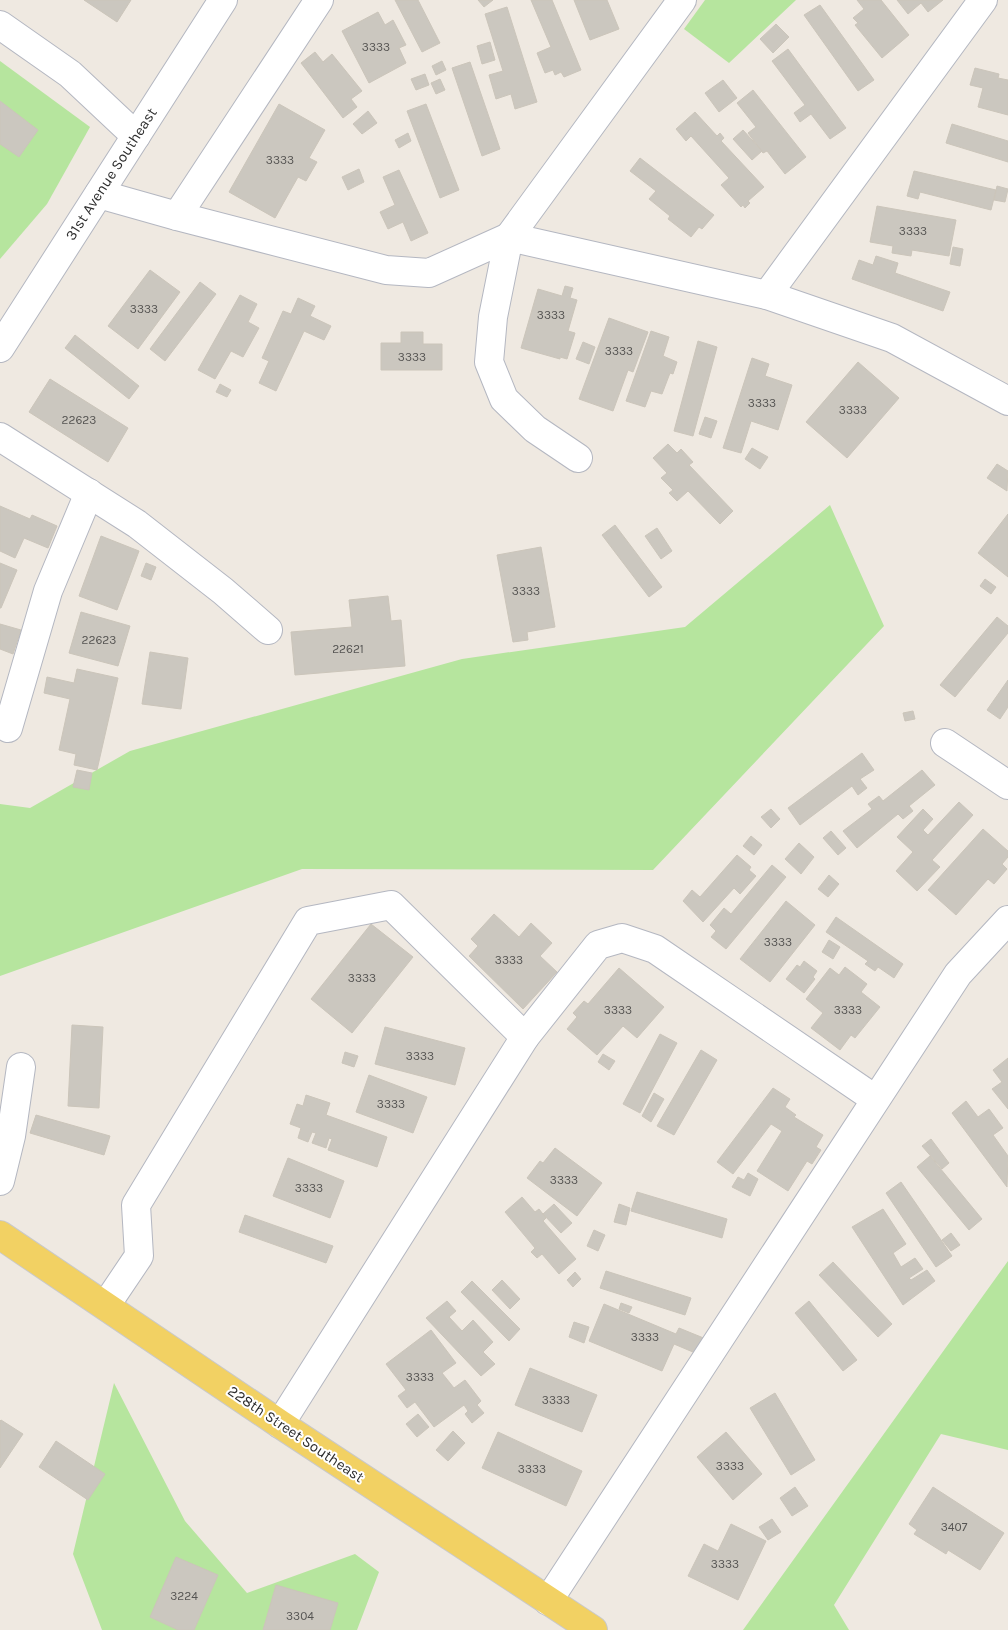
<svg xmlns="http://www.w3.org/2000/svg" width="1008" height="1630" font-family="Karla,sans-serif">
<style>
.green{fill:#b6e59e}
.building{fill:#cbc7bf;stroke:#cbc5ba}
.lines{fill:none;stroke-linecap:round;stroke-linejoin:round}
.minor-casing{stroke:#b4b7c1;stroke-width:30}
.major-casing{stroke:#c9c9c9;stroke-width:30}
.minor{stroke:#fff;stroke-width:28}
.major{stroke:#f2d163;stroke-width:28}
.labels{text-anchor:middle;dominant-baseline:central;stroke-width:4;stroke-linejoin:round;paint-order:stroke}
.number-label{font-size:12px;fill:#555452}
.street-label{font-size:15px;fill:#2e2e2e;stroke:#fff}
</style>
<rect width="100%" height="100%" fill="#efe9e1"/>
<g class="green">
<polygon points="705,0 796,0 729,63 684,29"/>
<polygon points="0,61 90,127 47,204 0,259"/>
<polygon points="830,505 884,626 653,870 302,869 0,976 0,804 30,808 130,751 462,659 685,627"/>
<polygon points="1008,1261 1008,1450 941,1434 834,1605 849,1630 743,1630"/>
<polygon points="114,1383 185,1521 247,1593 355,1554 379,1572 357,1630 102,1630 73,1554"/>
</g>
<g class="building">
<polygon points="84,0 131,0 117,22"/>
<polygon points="395,0 418,0 440,43 422,52"/>
<polygon points="478,0 493,0 484,7"/>
<polygon points="531,0 552,0 581,70 564,77 561,72 555,75 553,70 545,73 537,53 551,47"/>
<polygon points="574,0 607,0 619,29 590,40"/>
<polygon points="857,0 881,0 909,35 882,58 855,25 858,23 853,18 864,9"/>
<polygon points="897,0 943,0 928,12 921,3 908,14"/>
<polygon points="820,5 874,80 858,91 804,15"/>
<polygon points="507,7 537,102 515,109 511,94 496,99 489,75 503,71 485,14"/>
<polygon points="378,12 385,25 393,20 406,45 399,48 406,63 369,83 342,31"/>
<polygon points="776,24 789,37 773,53 760,39"/>
<polygon points="490,42 495,60 482,64 477,46"/>
<polygon points="788,49 846,128 830,139 811,114 800,122 794,113 805,105 772,61"/>
<polygon points="315,52 323,62 332,54 362,91 351,99 357,107 343,118 301,63"/>
<polygon points="442,61 446,70 436,75 432,66"/>
<polygon points="470,62 500,149 482,156 452,68"/>
<polygon points="975,68 999,74 998,78 1008,80 1008,115 978,107 983,88 970,85"/>
<polygon points="425,74 429,85 416,90 411,79"/>
<polygon points="440,79 445,90 436,94 431,83"/>
<polygon points="723,80 737,98 719,112 705,93"/>
<polygon points="753,90 806,157 785,174 767,151 763,153 748,133 756,127 737,103"/>
<polygon points="0,101 38,130 19,157 0,144"/>
<polygon points="279,104 325,130 309,158 317,162 306,181 298,177 275,218 229,192"/>
<polygon points="426,104 459,190 440,198 407,111"/>
<polygon points="368,111 377,123 362,134 353,124"/>
<polygon points="695,112 717,136 720,133 724,138 721,141 764,187 748,201 750,203 745,208 743,205 741,207 721,185 729,178 691,136 686,141 676,129"/>
<polygon points="952,124 1008,141 1008,162 946,143"/>
<polygon points="743,130 762,151 752,160 733,139"/>
<polygon points="408,133 411,141 399,148 395,140"/>
<polygon points="640,158 714,215 702,229 699,227 691,237 668,219 670,216 649,199 656,191 630,171"/>
<polygon points="359,169 364,182 348,190 342,177"/>
<polygon points="399,170 428,233 411,241 403,222 388,229 380,212 395,205 383,177"/>
<polygon points="914,171 996,190 991,210 920,192 918,199 907,196"/>
<polygon points="997,186 1008,189 1005,202 994,200"/>
<polygon points="877,206 956,220 949,256 912,250 911,256 892,253 893,246 870,242"/>
<polygon points="953,247 963,249 960,266 950,264"/>
<polygon points="876,256 898,263 895,273 950,292 943,311 852,279 859,260 873,265"/>
<polygon points="150,270 180,292 138,349 108,326"/>
<polygon points="200,282 216,294 165,361 150,349"/>
<polygon points="565,286 573,288 570,298 577,300 568,331 575,333 567,359 560,357 560,359 521,348 538,289 562,296"/>
<polygon points="240,295 257,304 248,322 259,328 243,357 231,351 215,379 198,370"/>
<polygon points="298,298 315,306 310,316 331,326 324,340 304,331 276,391 259,383 269,361 262,358 283,311 291,314"/>
<polygon points="609,318 648,332 633,372 628,370 613,411 579,399"/>
<polygon points="651,331 669,337 663,356 677,362 673,374 670,373 662,394 651,391 645,407 626,401"/>
<polygon points="401,332 423,332 423,344 442,344 442,370 381,370 381,343 401,343"/>
<polygon points="75,335 139,386 129,399 65,348"/>
<polygon points="698,341 717,347 693,436 674,431"/>
<polygon points="583,342 595,347 589,364 576,359"/>
<polygon points="752,358 769,364 765,376 792,385 778,430 751,421 741,453 723,448"/>
<polygon points="858,362 899,398 847,458 806,422"/>
<polygon points="50,379 128,428 108,462 29,412"/>
<polygon points="220,384 231,390 227,397 216,392"/>
<polygon points="705,417 717,421 711,438 699,434"/>
<polygon points="668,444 677,453 681,449 693,462 689,465 733,511 720,524 688,491 677,501 669,493 673,490 661,478 667,473 653,458"/>
<polygon points="752,448 768,457 760,469 745,459"/>
<polygon points="997,464 1008,471 1007,491 987,478"/>
<polygon points="0,506 30,519 32,515 57,526 48,548 24,538 15,558 0,551"/>
<polygon points="1008,514 1008,577 978,553"/>
<polygon points="615,525 662,587 649,597 602,535"/>
<polygon points="657,528 672,551 661,559 645,536"/>
<polygon points="101,536 139,551 117,610 79,596"/>
<polygon points="541,547 555,627 527,632 528,640 513,642 497,555"/>
<polygon points="0,563 17,570 1,608 0,608"/>
<polygon points="146,563 156,567 151,580 141,576"/>
<polygon points="985,579 996,587 991,594 980,586"/>
<polygon points="388,596 391,621 401,620 405,666 295,675 291,632 352,627 349,600"/>
<polygon points="81,612 130,626 118,666 69,653"/>
<polygon points="997,617 1008,626 1008,633 955,697 940,685"/>
<polygon points="0,624 21,630 13,654 0,649"/>
<polygon points="150,652 188,658 181,709 142,704"/>
<polygon points="77,669 118,678 97,770 74,765 76,754 59,750 70,699 44,693 47,677 74,683"/>
<polygon points="1008,680 1008,707 1000,719 987,710"/>
<polygon points="913,711 915,719 905,721 903,713"/>
<polygon points="862,753 874,770 860,779 867,788 858,795 852,786 800,825 788,808"/>
<polygon points="77,770 92,773 89,790 73,787"/>
<polygon points="922,770 935,785 909,806 913,811 903,819 898,814 857,848 843,831 872,809 868,804 879,796 883,801"/>
<polygon points="959,802 973,815 932,860 940,867 917,891 896,871 913,852 897,837 923,809 933,819 923,830 928,835"/>
<polygon points="771,809 780,819 771,828 761,817"/>
<polygon points="983,829 1008,851 1008,857 1002,864 1007,869 994,884 988,879 956,915 928,890"/>
<polygon points="831,831 846,848 838,855 823,838"/>
<polygon points="751,836 762,845 754,855 743,846"/>
<polygon points="799,843 814,857 801,874 785,859"/>
<polygon points="737,855 751,867 749,870 756,876 740,894 734,888 703,922 683,901 692,890 700,897"/>
<polygon points="772,865 786,877 726,949 711,937 716,931 710,925 724,908 731,914"/>
<polygon points="829,875 839,884 828,897 818,889"/>
<polygon points="786,901 815,925 770,982 740,959"/>
<polygon points="494,914 519,937 531,923 552,943 540,956 557,972 523,1009 469,956 478,946 471,939"/>
<polygon points="836,917 903,964 894,978 878,967 875,971 865,964 868,961 826,932"/>
<polygon points="371,924 413,957 352,1033 311,999"/>
<polygon points="829,940 840,947 833,959 822,952"/>
<polygon points="804,961 817,971 813,977 815,979 804,993 786,979 797,965 800,967"/>
<polygon points="845,967 867,984 861,992 880,1007 855,1038 851,1035 840,1050 811,1028 823,1013 806,999 830,968 839,975"/>
<polygon points="619,968 664,1007 637,1038 623,1026 597,1055 567,1029 577,1017 573,1013 584,1001 588,1004"/>
<polygon points="72,1025 103,1027 99,1108 68,1106"/>
<polygon points="385,1027 465,1048 455,1085 375,1064"/>
<polygon points="660,1034 677,1043 640,1113 623,1104"/>
<polygon points="701,1050 717,1060 674,1135 657,1126"/>
<polygon points="345,1052 358,1056 354,1067 342,1063"/>
<polygon points="603,1054 615,1061 609,1070 598,1062"/>
<polygon points="1008,1058 1008,1109 992,1089 1002,1082 993,1070"/>
<polygon points="369,1075 427,1097 413,1133 356,1112"/>
<polygon points="773,1088 790,1099 785,1107 796,1115 794,1117 823,1135 816,1147 821,1150 812,1164 807,1161 788,1191 757,1171 782,1131 771,1124 733,1174 717,1162"/>
<polygon points="654,1093 664,1099 651,1122 642,1116"/>
<polygon points="306,1095 330,1103 326,1115 387,1137 377,1167 328,1150 332,1139 329,1138 326,1148 312,1143 316,1133 312,1132 308,1142 298,1138 301,1128 290,1124 297,1104 303,1106"/>
<polygon points="966,1101 978,1117 989,1109 1003,1128 993,1135 1008,1156 1007,1187 952,1113"/>
<polygon points="36,1115 110,1136 104,1155 30,1133"/>
<polygon points="931,1139 949,1163 942,1169 922,1146"/>
<polygon points="555,1148 602,1183 577,1216 527,1178 540,1161 543,1163"/>
<polygon points="930,1156 982,1219 969,1230 917,1167"/>
<polygon points="288,1158 344,1181 330,1218 273,1196"/>
<polygon points="748,1173 758,1179 750,1196 732,1187 738,1177 744,1180"/>
<polygon points="901,1182 952,1256 936,1267 886,1193"/>
<polygon points="637,1192 727,1219 722,1238 631,1211"/>
<polygon points="522,1197 535,1212 539,1209 546,1218 543,1221 576,1259 559,1274 542,1254 537,1258 531,1252 535,1248 505,1212"/>
<polygon points="554,1204 572,1223 561,1233 543,1214"/>
<polygon points="619,1204 630,1208 626,1225 614,1222"/>
<polygon points="883,1209 906,1244 893,1253 901,1267 915,1258 923,1269 909,1278 911,1280 927,1270 935,1281 903,1305 852,1227"/>
<polygon points="245,1215 333,1246 326,1263 239,1232"/>
<polygon points="594,1230 605,1235 598,1251 587,1246"/>
<polygon points="951,1233 960,1245 951,1251 942,1240"/>
<polygon points="833,1262 892,1324 878,1337 819,1275"/>
<polygon points="606,1271 691,1298 685,1315 600,1288"/>
<polygon points="575,1272 581,1279 573,1287 567,1280"/>
<polygon points="502,1280 520,1299 510,1309 492,1290"/>
<polygon points="472,1281 520,1329 509,1341 461,1292"/>
<polygon points="447,1301 456,1311 449,1317 462,1331 473,1320 493,1342 483,1352 495,1364 481,1376 426,1318"/>
<polygon points="809,1301 857,1360 843,1371 795,1313"/>
<polygon points="621,1303 632,1307 629,1313 619,1309"/>
<polygon points="604,1304 676,1334 679,1328 706,1339 700,1355 674,1344 662,1371 589,1341"/>
<polygon points="574,1322 589,1327 584,1343 569,1337"/>
<polygon points="431,1330 456,1363 442,1373 454,1388 465,1380 481,1401 477,1405 484,1413 472,1423 465,1414 468,1411 464,1405 434,1427 415,1402 407,1408 398,1396 406,1390 386,1364"/>
<polygon points="530,1368 597,1395 582,1432 515,1405"/>
<polygon points="775,1393 815,1460 791,1475 750,1408"/>
<polygon points="418,1414 429,1427 417,1437 406,1424"/>
<polygon points="1,1420 23,1434 0,1468 0,1421"/>
<polygon points="453,1431 465,1443 448,1461 436,1450"/>
<polygon points="498,1432 582,1471 566,1506 482,1468"/>
<polygon points="726,1432 762,1474 733,1500 697,1457"/>
<polygon points="56,1441 105,1474 88,1500 39,1467"/>
<polygon points="795,1487 808,1506 792,1516 780,1498"/>
<polygon points="933,1487 1004,1533 980,1570 948,1550 946,1554 914,1534 917,1530 909,1524"/>
<polygon points="772,1519 781,1532 768,1540 759,1527"/>
<polygon points="731,1524 766,1541 738,1600 688,1576 704,1544 718,1551"/>
<polygon points="176,1557 218,1575 194,1630 178,1630 150,1617"/>
<polygon points="276,1585 338,1603 330,1630 263,1630"/>
</g>
<g class="lines">
<g class="minor-casing">
<g id="minor">
<polyline points="682,0 509,237 767,295 983,0"/>
<polyline points="0,25 70,74 136,136"/>
<polyline points="99,194 177,216 386,270 429,273 509,237"/>
<polyline points="177,216 319,0"/>
<polyline points="509,237 493,317 489,362 504,399 535,429 578,458"/>
<polyline points="767,295 892,338 1008,401"/>
<polyline points="0,348 223,0"/>
<polyline points="0,437 137,524 223,591 268,630"/>
<polyline points="8,728 48,591 89,493"/>
<polyline points="945,743 1008,785"/>
<polyline points="525,1037 598,945 622,938 655,949 875,1099"/>
<polyline points="0,1181 11,1136 21,1067"/>
<polyline points="106,1305 139,1256 136,1205 308,921 391,905 525,1037 280,1424"/>
<polyline points="548,1601 958,974 1008,920"/>
</g>
</g>
<g class="major-casing">
<polyline id="major" points="0,1235 280,1424 593,1630"/>
</g>
<use href="#minor" class="minor"/>
<use href="#major" class="major"/>
</g>
<g class="labels">
<g class="number-label">
<text x="376" y="47">3333</text>
<text x="280" y="160">3333</text>
<text x="913" y="231">3333</text>
<text x="144" y="309">3333</text>
<text x="551" y="315">3333</text>
<text x="619" y="351">3333</text>
<text x="412" y="357">3333</text>
<text x="762" y="403">3333</text>
<text x="853" y="410">3333</text>
<text x="79" y="420">22623</text>
<text x="526" y="591">3333</text>
<text x="99" y="640">22623</text>
<text x="348" y="649">22621</text>
<text x="778" y="942">3333</text>
<text x="509" y="960">3333</text>
<text x="362" y="978">3333</text>
<text x="618" y="1010">3333</text>
<text x="848" y="1010">3333</text>
<text x="420" y="1056">3333</text>
<text x="391" y="1104">3333</text>
<text x="564" y="1180">3333</text>
<text x="309" y="1188">3333</text>
<text x="645" y="1337">3333</text>
<text x="420" y="1377">3333</text>
<text x="556" y="1400">3333</text>
<text x="730" y="1466">3333</text>
<text x="532" y="1469">3333</text>
<text x="954" y="1527">3407</text>
<text x="725" y="1564">3333</text>
<text x="184" y="1596">3224</text>
<text x="300" y="1616">3304</text>
</g>
<g class="street-label">
<text transform="translate(111 174) rotate(-57)">31st Avenue Southeast</text>
<text transform="translate(296 1434) rotate(34)">228th Street Southeast</text>
</g>
</g>
</svg>
